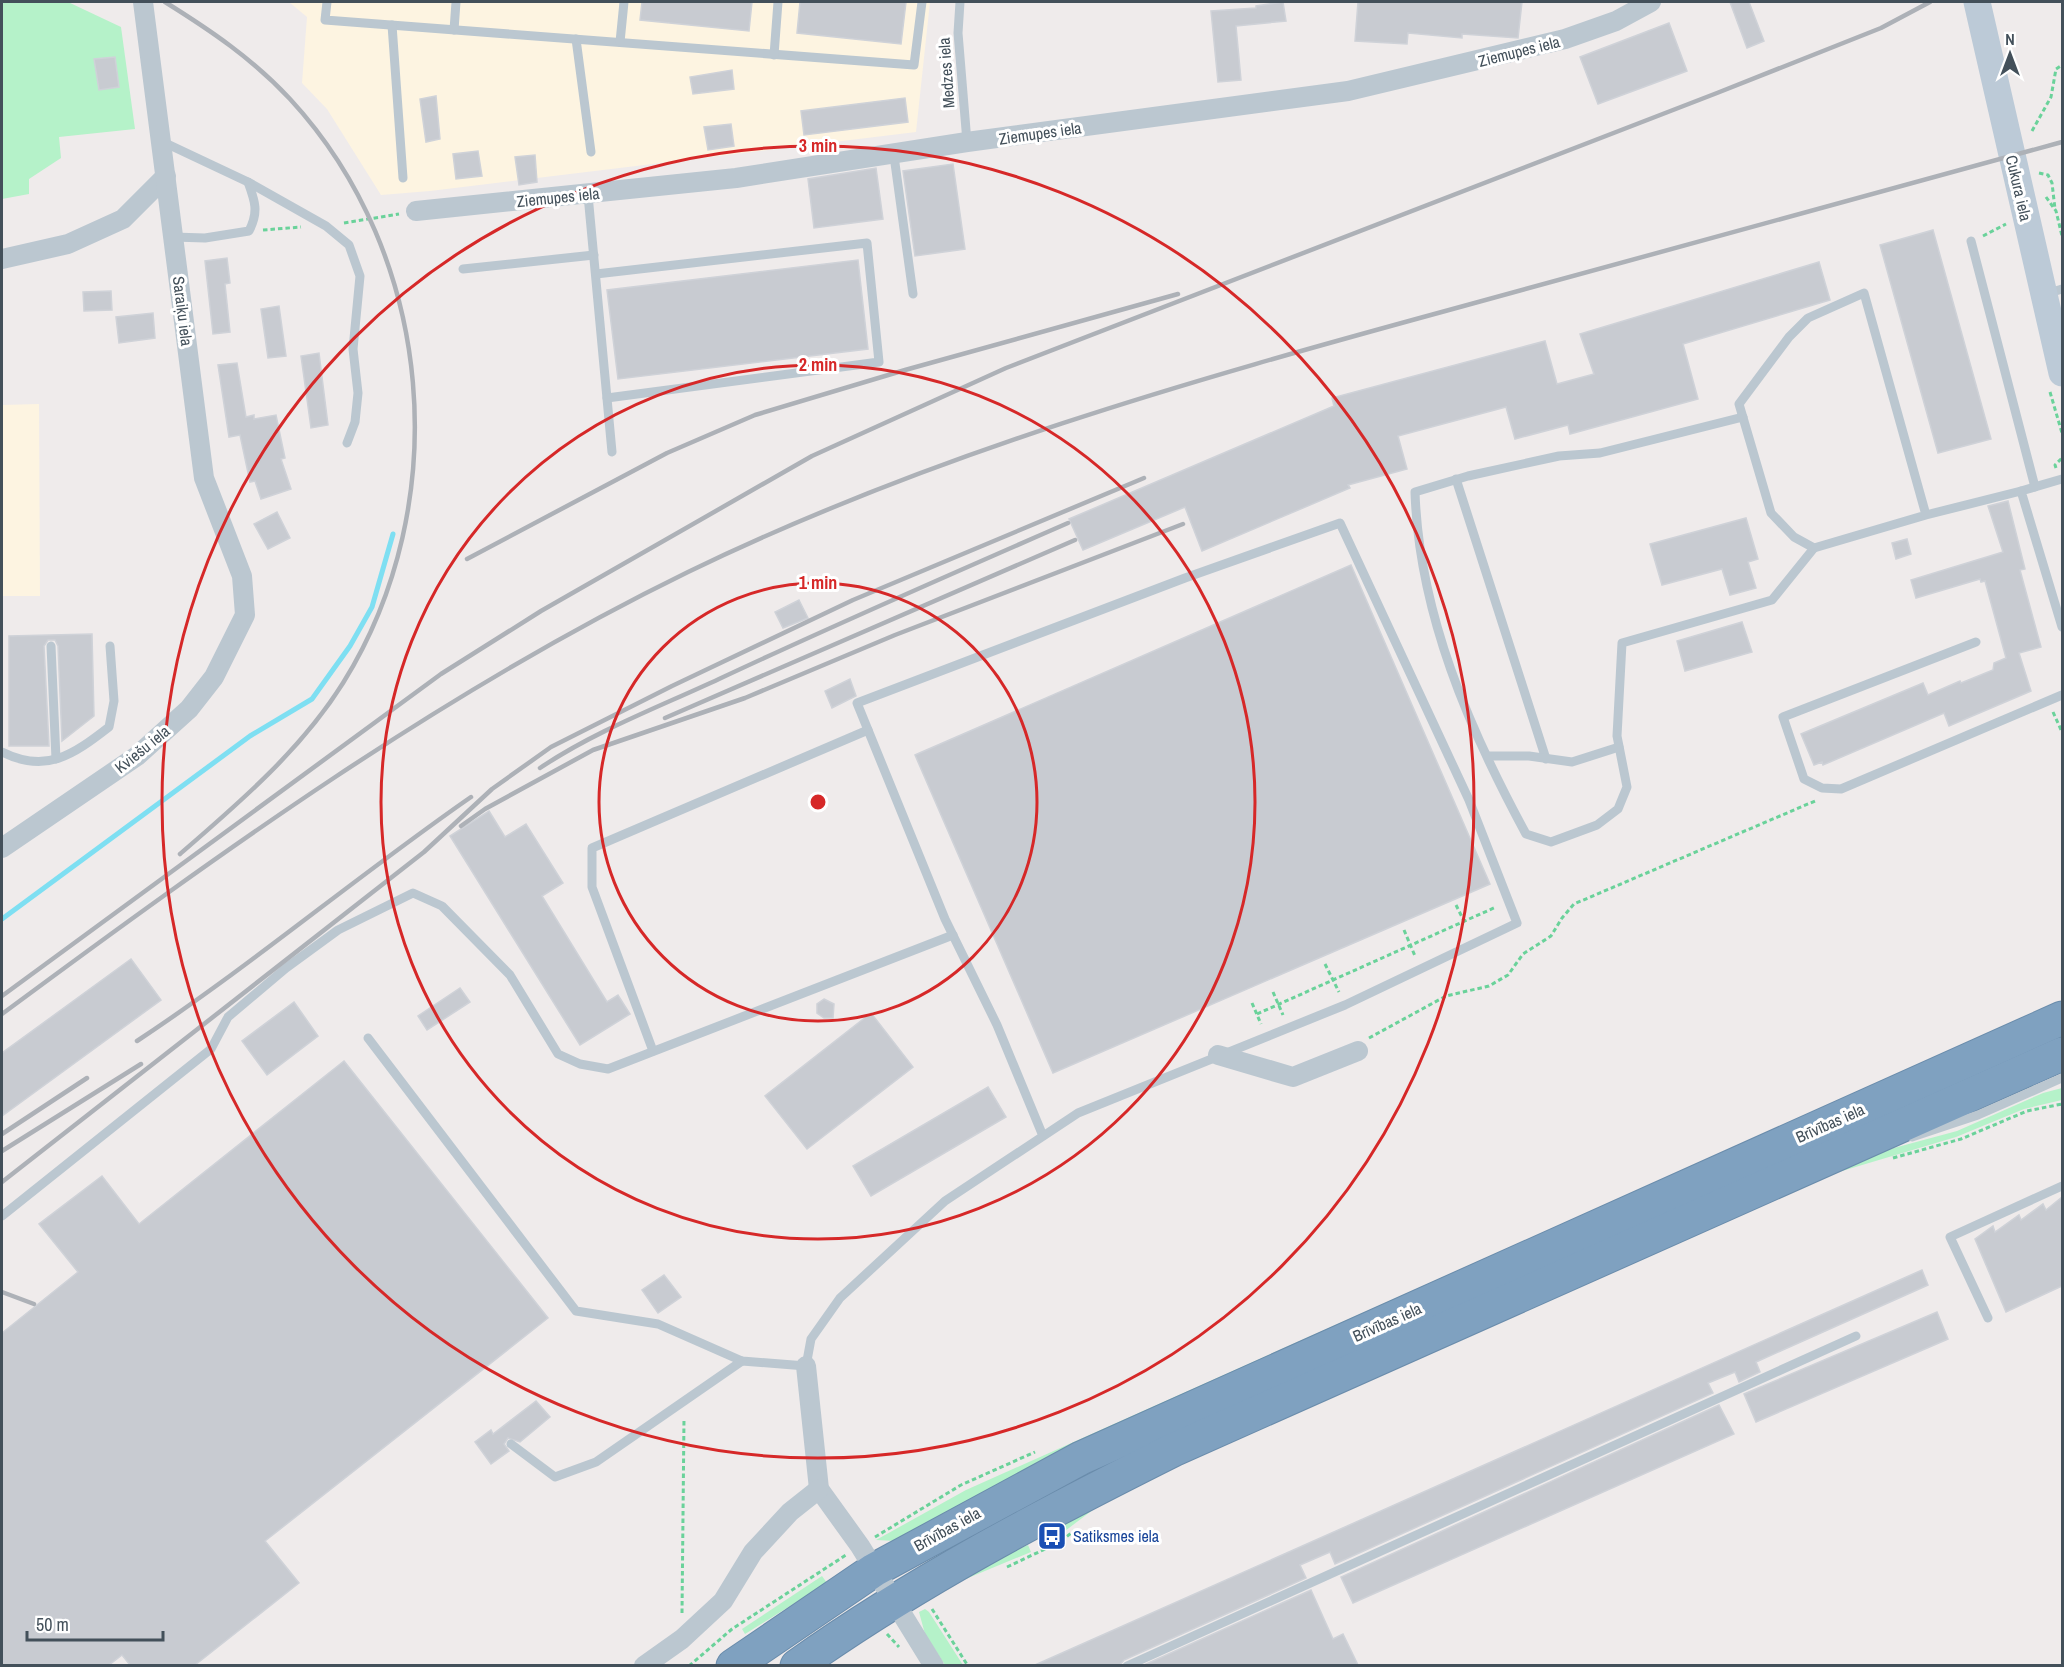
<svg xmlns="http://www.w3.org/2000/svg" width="2064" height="1667" font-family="'Archivo Narrow',sans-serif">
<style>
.commercial{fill:#fdf4e1}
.green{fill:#b5f2c9}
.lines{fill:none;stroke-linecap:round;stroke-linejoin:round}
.stream{stroke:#7edff2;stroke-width:5}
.building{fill:#c8cbd1;stroke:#cfd2d8;stroke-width:1.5}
.highway-casing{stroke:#6a8cab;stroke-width:35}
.path{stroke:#6ad29a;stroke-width:3;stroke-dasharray:4.5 3;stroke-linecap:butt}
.lane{stroke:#bbc7d0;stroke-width:9}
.street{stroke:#bbc7d0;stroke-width:20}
.secondary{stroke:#bccad7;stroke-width:27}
.highway{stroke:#7fa1c0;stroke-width:33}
.rail{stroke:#adb1b7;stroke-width:4.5}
.ring{fill:none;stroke:#d62828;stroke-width:3}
.labels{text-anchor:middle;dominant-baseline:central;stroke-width:6;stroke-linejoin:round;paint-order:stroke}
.street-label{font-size:16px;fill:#43505a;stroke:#fff}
.transit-label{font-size:16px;fill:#164399;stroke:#fff;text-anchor:start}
.centre{fill:#d62828;stroke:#fff;stroke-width:3}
.ring-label{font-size:18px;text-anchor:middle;font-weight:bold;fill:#d62828;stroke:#fff;stroke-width:6;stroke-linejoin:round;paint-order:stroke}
</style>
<rect width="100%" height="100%" fill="#efebeb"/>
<g class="commercial">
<polygon points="289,2 930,2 916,132 430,191 381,195 327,109 302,83 307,17"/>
<polygon points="39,404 40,596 2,596 2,405"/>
</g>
<g class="green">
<polygon points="2,2 68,2 121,27 135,129 59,137 61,158 29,179 29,194 2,199"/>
<polygon points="2062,1001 2062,1008 896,1541 876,1540 966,1490"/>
<polygon points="2062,1088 2062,1100 2024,1109 1956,1137 1832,1174 1194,1457 1098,1506 1057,1537 1054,1531 1089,1504 1853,1159 1957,1131 2043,1093"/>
<polygon points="1028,1545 1031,1552 956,1583 962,1573"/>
<polygon points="822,1576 827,1583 745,1634 742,1629"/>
<polygon points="925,1609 929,1612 963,1665 945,1665 925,1634 919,1612"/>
</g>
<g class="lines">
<polyline class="stream" points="2,919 250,736 312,699 350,646 372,607 393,534"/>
</g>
<g class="building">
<polygon points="642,2 752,2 749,31 640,20"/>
<polygon points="800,2 906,2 901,44 797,33"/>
<polygon points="1283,2 1286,21 1236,26 1241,80 1218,82 1211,11 1256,8 1256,6"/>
<polygon points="1358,2 1522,2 1518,38 1462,34 1462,38 1408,33 1407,44 1355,41"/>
<polygon points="1730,2 1749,2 1764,41 1747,48"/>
<polygon points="1669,23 1687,71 1598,104 1580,57"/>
<polygon points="115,57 119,87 99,90 94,59"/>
<polygon points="732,70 734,89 693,94 690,77"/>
<polygon points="436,96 440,139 426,142 420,99"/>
<polygon points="905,98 908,122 804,135 801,111"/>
<polygon points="731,124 734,146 708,150 704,127"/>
<polygon points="478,151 482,176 456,179 453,154"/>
<polygon points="535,155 537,182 519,185 515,157"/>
<polygon points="953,164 965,249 915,256 903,171"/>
<polygon points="876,168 883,219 814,228 808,179"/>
<polygon points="1933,230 1991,439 1938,453 1880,245"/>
<polygon points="227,258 230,283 225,284 230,332 213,334 205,261"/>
<polygon points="858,260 868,349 618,379 607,290"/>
<polygon points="1819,262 1830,300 1683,344 1698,399 1570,434 1568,425 1515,439 1506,407 1398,436 1407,469 1348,485 1350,488 1202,551 1185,507 1083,550 1069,519 1334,406 1332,398 1545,341 1557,384 1594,374 1580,334"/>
<polygon points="111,291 112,310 84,311 83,292"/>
<polygon points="279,306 286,356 268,358 261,309"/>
<polygon points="153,313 155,338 119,343 116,317"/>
<polygon points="319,353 328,425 311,428 301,356"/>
<polygon points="237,363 246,417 254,415 254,419 276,415 285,458 281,459 291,489 261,499 255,481 250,482 240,435 229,437 218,365"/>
<polygon points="2008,501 2025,569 2020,570 2041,647 2019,653 2031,691 1949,726 1944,713 1823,765 1822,762 1814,765 1801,734 1923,683 1928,695 1960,681 1961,683 1993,670 1994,663 2006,658 1985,581 1981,582 1980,579 1916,598 1911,580 2003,552 1988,506"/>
<polygon points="277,512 290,538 268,549 254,524"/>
<polygon points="1746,518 1758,559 1748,562 1756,588 1730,595 1722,569 1662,585 1650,544"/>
<polygon points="1907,539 1911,554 1896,559 1892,543"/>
<polygon points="1351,565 1490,884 1053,1073 915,755"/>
<polygon points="799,600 808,618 783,628 775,612"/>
<polygon points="1742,622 1752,652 1685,671 1677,641"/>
<polygon points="92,634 94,716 62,741 58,646 55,640 48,640 44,646 49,746 9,746 9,636"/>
<polygon points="850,679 856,696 832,708 825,691"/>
<polygon points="489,811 505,837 526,824 563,883 542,896 607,1002 618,995 630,1014 580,1045 450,836"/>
<polygon points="131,959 161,1000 2,1116 2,1053"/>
<polygon points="460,988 470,1002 427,1030 418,1016"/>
<polygon points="824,999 834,1004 833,1018 824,1018 817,1013 817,1004"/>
<polygon points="294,1002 318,1036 267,1075 242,1041"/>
<polygon points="871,1013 913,1067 807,1149 765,1096"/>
<polygon points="344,1061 548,1318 265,1541 299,1583 195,1665 130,1665 122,1655 109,1665 2,1665 2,1333 78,1272 39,1224 102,1176 139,1224"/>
<polygon points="988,1087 1006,1117 871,1196 853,1166"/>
<polygon points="2062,1197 2062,1286 2006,1312 1975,1239 1993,1226 1995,1232 2019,1215 2021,1220 2043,1204 2046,1210"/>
<polygon points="1922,1270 1928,1285 1756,1362 1760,1372 1739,1382 1735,1372 1708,1383 1713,1393 1335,1564 1330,1552 1300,1565 1306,1578 1124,1660 1120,1665 1035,1665"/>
<polygon points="664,1275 681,1297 658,1313 642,1290"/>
<polygon points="1937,1312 1948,1339 1756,1422 1744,1394"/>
<polygon points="536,1401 550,1417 520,1442 508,1438 504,1444 509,1451 491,1464 475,1442 491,1430 493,1434"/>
<polygon points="1719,1405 1734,1434 1353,1603 1341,1577"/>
<polygon points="1311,1590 1333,1639 1343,1634 1358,1665 1144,1665"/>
</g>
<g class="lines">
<g class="highway-casing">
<g id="highway">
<polyline points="733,1666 874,1570 1081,1458 2062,1018"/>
<path d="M 797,1666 C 915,1582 1043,1515 1173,1450 L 2062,1054"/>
</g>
</g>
<g class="path">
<polyline points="2032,131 2051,97 2056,69 2062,65"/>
<polyline points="2039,173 2048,175 2052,183 2055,209"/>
<polyline points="2046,197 2056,211 2062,236"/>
<polyline points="344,223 399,214"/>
<polyline points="263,230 301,227"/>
<polyline points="1983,236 2006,224"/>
<polyline points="2050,392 2062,433"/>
<polyline points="2056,468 2055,465 2062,458"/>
<polyline points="2053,712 2062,732"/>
<polyline points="1456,905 1464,921"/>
<polyline points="1404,930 1415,956"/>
<polyline points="1325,964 1339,992"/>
<polyline points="1273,992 1283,1015"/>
<polyline points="1252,1003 1261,1024"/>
<polyline points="1257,1014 1496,907"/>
<polyline points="1369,1038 1446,996 1489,986 1508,975 1523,954 1551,936 1562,918 1574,904 1815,801"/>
<polyline points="1893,1158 1961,1139 2027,1111 2062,1104"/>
<polyline points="875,1537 961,1485 1035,1452"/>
<polyline points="1007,1567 1060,1542 1075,1530"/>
<polyline points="932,1609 968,1666"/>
<polyline points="682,1613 684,1418"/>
<polyline points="887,1634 899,1647"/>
<polyline points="689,1666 732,1629 846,1555"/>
</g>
<g class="lane">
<polyline points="327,2 325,20 914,65 922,2"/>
<polyline points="960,2 958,33 967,142"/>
<polyline points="392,25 403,178"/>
<polyline points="454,30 456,2"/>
<polyline points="576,39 591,152"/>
<polyline points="620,42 624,2"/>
<polyline points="774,55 778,2"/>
<polyline points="161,141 248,182 326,226 349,245 360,276 353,349 358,393 355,422 347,443"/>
<polyline points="894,156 913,294"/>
<polyline points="588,195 612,452"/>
<path d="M 173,237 L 205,238 L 249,231 C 259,212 255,201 248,182"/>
<polyline points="1971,241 2035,487"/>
<polyline points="463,269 594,255"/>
<polyline points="596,274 867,243 879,362 607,398"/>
<polyline points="2046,294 2062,289"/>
<path d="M 1743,417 L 1600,453 L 1559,456 L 1468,476 L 1415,492 C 1419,613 1469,729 1526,834 L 1551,842 L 1597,825 L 1618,809 L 1627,787 L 1617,736 L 1622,643 L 1772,600 L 1814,548"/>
<polyline points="1456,479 1546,759"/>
<polyline points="2062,479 2021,491 2062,627"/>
<polyline points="1926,515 1814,548 1794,537 1771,513 1739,404 1789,337 1808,318 1864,293 1926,515 2021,491"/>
<polyline points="1976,642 1783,717 1804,779 1822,788 1841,789 2062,695"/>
<polyline points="51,646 56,759"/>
<path d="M 2,752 C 46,774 73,755 109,727 L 114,701 L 110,646"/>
<polyline points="1488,756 1529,756 1572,762 1619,747"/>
<polyline points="368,1038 576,1311 658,1324 742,1361 806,1366 811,1339 840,1298 945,1201 1078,1113 1345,1005 1517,923 1469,800 1340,523 1185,578 857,703 945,919 997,1025 1043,1136"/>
<polyline points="653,1051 592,887 592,848 868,730"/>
<polyline points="1912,1137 1978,1115 2062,1078"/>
<polyline points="2,1216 211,1049 228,1017 286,968 338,930 413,893 442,906 510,975 558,1054 580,1064 608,1069 953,935"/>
<polyline points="1988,1318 1950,1237 2062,1186"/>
<polyline points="511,1444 555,1477 596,1462 742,1361"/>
<polyline points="1127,1666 1856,1336"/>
</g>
<g class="street">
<polyline points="416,211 736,178 967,142 1348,91 1565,39 1616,21 1651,2"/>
<polyline points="2,259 68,244 123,219 166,176"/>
<polyline points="2,848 137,756 189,709 214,677 245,615 242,576 204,478 143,2"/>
<polyline points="1218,1055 1293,1077 1358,1051"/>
<polyline points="806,1366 819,1489 860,1546 934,1666"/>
<polyline points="644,1666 682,1639 723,1601 753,1552 790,1512 819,1489"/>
</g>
<polyline class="secondary" points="1977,2 2062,373"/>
<use href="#highway" class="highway"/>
<g class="rail">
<path d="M 165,2 C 210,30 253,59 290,99 C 435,256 455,503 343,683 C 301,750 239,803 180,854"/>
<polyline points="467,559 667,453 755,415 905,370 1178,294"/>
<polyline points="665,718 1075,540"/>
<path d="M 540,768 C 595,731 659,707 719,679 C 834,625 951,574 1068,523"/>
<polyline points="461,826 485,809 593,750 745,698 895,635 1183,524"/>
<polyline points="2,996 441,674 541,611 812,456 1006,368 1717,93 1881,28 1930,2"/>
<path d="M 2,1014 C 221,852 442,692 688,572 C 931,454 1189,381 1449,310 C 1654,254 1858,198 2062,142"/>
<path d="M 137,1041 C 252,965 357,876 471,797"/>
<polyline points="2,1134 87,1078"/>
<polyline points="2,1151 141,1064"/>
<polyline points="2,1182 424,852 492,789 551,747 672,686 853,600 1144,478"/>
<polyline points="2,1292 34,1304"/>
</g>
</g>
<g class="ring">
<circle cx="818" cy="802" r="219"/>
<circle cx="818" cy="802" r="437"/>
<circle cx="818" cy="802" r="656"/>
</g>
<defs>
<g id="bus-square" transform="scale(1.5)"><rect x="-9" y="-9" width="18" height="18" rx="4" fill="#1a4fb4" stroke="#fff"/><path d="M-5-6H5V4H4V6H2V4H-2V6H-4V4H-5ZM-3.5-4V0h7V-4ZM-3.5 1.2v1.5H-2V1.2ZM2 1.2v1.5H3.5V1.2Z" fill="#fff"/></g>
</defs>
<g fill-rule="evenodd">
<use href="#bus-square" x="1052" y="1536"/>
</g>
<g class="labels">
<g class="street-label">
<text transform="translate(1519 51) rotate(-14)">Ziemupes iela</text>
<text transform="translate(946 73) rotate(-94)">Medzes iela</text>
<text transform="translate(1040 133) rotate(-8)">Ziemupes iela</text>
<text transform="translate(2019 188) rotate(77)">Cukura iela</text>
<text transform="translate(558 197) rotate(-6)">Ziemupes iela</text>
<text transform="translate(183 311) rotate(83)">Saraiķu iela</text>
<text transform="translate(142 749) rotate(-39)">Kviešu iela</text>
<text transform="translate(1830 1123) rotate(-24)">Brīvības iela</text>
<text transform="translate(1387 1322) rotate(-24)">Brīvības iela</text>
<text transform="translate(947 1529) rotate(-29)">Brīvības iela</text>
</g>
<g class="transit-label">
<text x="1073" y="1536">Satiksmes iela</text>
</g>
</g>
<circle cx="818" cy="802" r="9" class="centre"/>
<g class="ring-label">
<text x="818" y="152">3 min</text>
<text x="818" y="371">2 min</text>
<text x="818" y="589">1 min</text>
</g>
<rect width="2064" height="1667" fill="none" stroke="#43505a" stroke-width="6"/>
<g transform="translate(2010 54)" stroke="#ffffff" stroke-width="4.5" paint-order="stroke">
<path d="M0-4.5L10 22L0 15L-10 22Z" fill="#43505a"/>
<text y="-9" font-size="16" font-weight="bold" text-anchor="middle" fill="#43505a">N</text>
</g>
<path d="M27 1631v9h136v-9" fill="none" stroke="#43505a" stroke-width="3"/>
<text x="36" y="1631" font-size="18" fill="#43505a" stroke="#ffffff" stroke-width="4.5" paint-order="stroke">50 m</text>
</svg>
